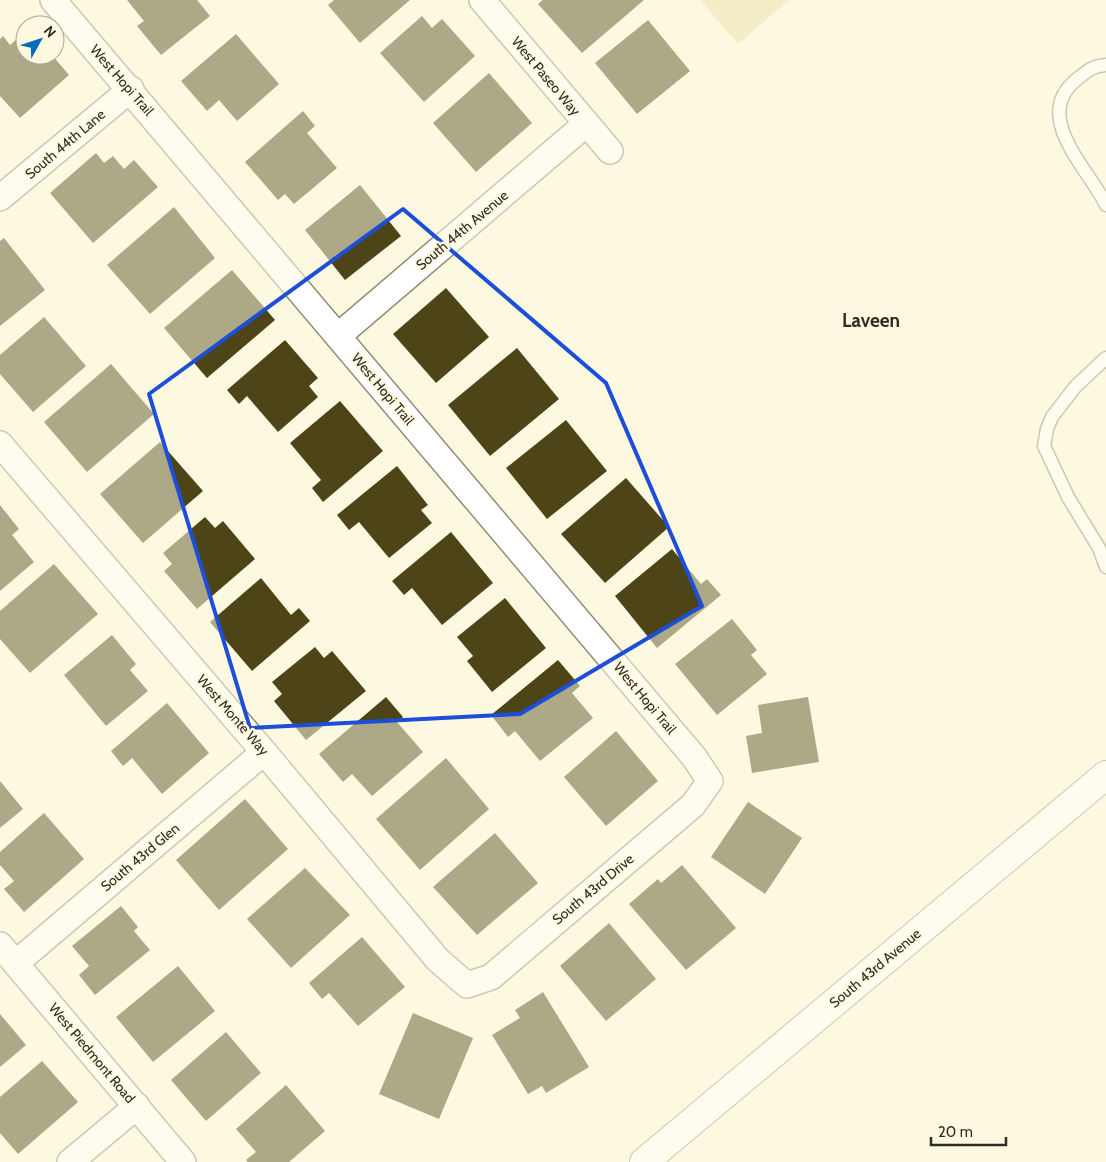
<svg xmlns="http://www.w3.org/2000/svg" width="1106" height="1162" font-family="Cabin,sans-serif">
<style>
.green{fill:#e8dea6}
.building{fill:#4d4517}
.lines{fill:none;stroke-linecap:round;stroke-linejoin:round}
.service-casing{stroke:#908c76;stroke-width:15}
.minor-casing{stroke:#908c76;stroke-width:28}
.tertiary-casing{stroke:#908c76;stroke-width:30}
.service{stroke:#fff;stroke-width:12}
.minor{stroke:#fff;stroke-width:25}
.tertiary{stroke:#fff;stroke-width:28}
.marked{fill:none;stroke:#1d4ed8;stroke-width:4;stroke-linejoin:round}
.labels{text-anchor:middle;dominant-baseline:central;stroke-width:5;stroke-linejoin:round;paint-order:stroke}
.street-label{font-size:14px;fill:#2e2d23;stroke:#fdf9e1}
.district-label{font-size:19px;font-weight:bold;fill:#2e2d23;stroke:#fdf9e1}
</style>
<rect width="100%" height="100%" fill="#fdf9e1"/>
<polygon class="green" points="700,0 789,0 738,44"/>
<g class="building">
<polygon points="127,0 197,0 210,16 161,55 137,26 144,21"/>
<polygon points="334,0 410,0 360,43 328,5"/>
<polygon points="543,0 644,0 582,53 538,4"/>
<polygon points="422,16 432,28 442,19 475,56 424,102 380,53"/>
<polygon points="648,20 690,71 637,114 595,63"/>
<polygon points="25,32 25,55 52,55 69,75 20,118 0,96 0,39 3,36 10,45"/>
<polygon points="236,34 279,84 237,121 219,100 207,111 181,81"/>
<polygon points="489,73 532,123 476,172 433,123"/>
<polygon points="303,111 315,126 307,133 337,168 294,204 285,194 278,200 245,162"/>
<polygon points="96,153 104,163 113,156 124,169 134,160 158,187 93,243 50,193"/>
<polygon points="360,185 401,236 345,280 305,230"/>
<polygon points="174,207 215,258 150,314 107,265"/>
<polygon points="4,238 45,290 0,326 0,241"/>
<polygon points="232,270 275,320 207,378 164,328"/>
<polygon points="446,288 489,337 436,383 393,334"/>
<polygon points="44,317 86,366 33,412 0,374 0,355"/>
<polygon points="285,340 318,378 309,386 318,397 278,432 247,396 239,404 227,390"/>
<polygon points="517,348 559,399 490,456 448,405"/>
<polygon points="111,364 154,414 87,472 44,422"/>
<polygon points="340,401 383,451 323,502 312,488 321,480 290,443"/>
<polygon points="566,420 607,471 547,519 506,468"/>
<polygon points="160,442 203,491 143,543 100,494"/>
<polygon points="397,466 428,505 421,510 432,523 389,558 359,522 349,530 337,515"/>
<polygon points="626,478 669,527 605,583 561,534"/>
<polygon points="0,505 19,529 12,535 34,562 0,591"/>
<polygon points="205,517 215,528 223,521 255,559 197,609 164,571 172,564 163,553"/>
<polygon points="451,532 493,583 442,625 412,588 404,595 392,581"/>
<polygon points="672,549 701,584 707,579 721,595 657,648 615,596"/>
<polygon points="54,564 98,614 30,673 0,639 0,611"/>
<polygon points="261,578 291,615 299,608 310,621 252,671 210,622"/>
<polygon points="505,598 546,648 492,692 467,661 473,656 457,637"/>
<polygon points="732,619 757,650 751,655 767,674 717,715 675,664"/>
<polygon points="112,635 136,664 130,670 148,691 106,726 64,675"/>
<polygon points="315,647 324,658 332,651 366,691 306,740 274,701 282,694 272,682"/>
<polygon points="558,660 580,686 572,693 593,718 540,761 515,731 508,737 491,715"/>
<polygon points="386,697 403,717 397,722 423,752 372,796 352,774 343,782 319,754"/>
<polygon points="808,697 819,762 752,773 746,736 762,733 758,705"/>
<polygon points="167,703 209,753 162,794 132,758 123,766 111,751"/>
<polygon points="616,731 658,781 606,826 564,777"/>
<polygon points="446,758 489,809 420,870 376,819"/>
<polygon points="0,781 23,809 0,828"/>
<polygon points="245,799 288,849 219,910 176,860"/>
<polygon points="748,802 802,838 765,894 711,857"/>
<polygon points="44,813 84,859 24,912 4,889 14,881 0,865 0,852"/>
<polygon points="495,833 538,883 477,935 433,887"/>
<polygon points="682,865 736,928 686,970 629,904 658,879 661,883"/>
<polygon points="305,868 350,915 291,968 247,919"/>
<polygon points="121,906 138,927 134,931 150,950 95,995 79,975 89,966 72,946"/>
<polygon points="609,923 656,979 606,1021 560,966"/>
<polygon points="362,937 405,987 358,1026 329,993 322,999 309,983"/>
<polygon points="178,966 215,1011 153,1062 116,1017"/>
<polygon points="543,992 589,1067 546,1093 542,1086 528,1094 492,1035 520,1018 515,1010"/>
<polygon points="413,1013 473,1038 439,1119 379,1094"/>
<polygon points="0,1014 26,1045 0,1067"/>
<polygon points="226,1032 261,1073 206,1121 171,1080"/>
<polygon points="42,1061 78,1102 18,1154 0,1133 0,1097"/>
<polygon points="286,1085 325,1131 289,1162 248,1162 246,1160 256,1152 236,1129"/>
</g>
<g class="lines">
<g class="service-casing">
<g id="service">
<path d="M 1106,65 C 1092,66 1087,71 1076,80 C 1031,117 1089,169 1106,205"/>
<polyline points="1106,358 1075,387 1052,417 1047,429 1044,446 1068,497 1099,548 1106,567"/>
</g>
</g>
<g class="minor-casing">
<g id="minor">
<polyline points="482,0 610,151"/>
<polyline points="0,198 131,89"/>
<polyline points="338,336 586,124"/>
<polyline points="0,444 264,752 438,960 467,985 491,977 693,805 710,781 694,757 53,0"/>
<polyline points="0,945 183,1162"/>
<polyline points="16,963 264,752"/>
<polyline points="70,1162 137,1106"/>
</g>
</g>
<g class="tertiary-casing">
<polyline id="tertiary" points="644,1162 1106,775"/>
</g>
<use href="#service" class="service"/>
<use href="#minor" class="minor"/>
<use href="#tertiary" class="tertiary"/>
</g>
<path d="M0 0H1106V1162H0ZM 403,209 L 606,383 L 702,606 L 520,714 L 250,728 L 149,394 Z" fill="#fdf9e1" fill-opacity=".55" fill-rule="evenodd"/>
<path class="marked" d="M 403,209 L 606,383 L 702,606 L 520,714 L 250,728 L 149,394 Z"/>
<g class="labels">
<g class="street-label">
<text transform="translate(546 76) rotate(50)">West Paseo Way</text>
<text transform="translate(122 80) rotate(49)">West Hopi Trail</text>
<text transform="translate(65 144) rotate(-40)">South 44th Lane</text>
<text transform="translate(462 230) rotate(-40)">South 44th Avenue</text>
<text transform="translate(383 389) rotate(50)">West Hopi Trail</text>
<text transform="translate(645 698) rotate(50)">West Hopi Trail</text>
<text transform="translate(233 715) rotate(49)">West Monte Way</text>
<text transform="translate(140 857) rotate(-40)">South 43rd Glen</text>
<text transform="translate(593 889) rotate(-40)">South 43rd Drive</text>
<text transform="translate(875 968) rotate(-40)">South 43rd Avenue</text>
<text transform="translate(92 1053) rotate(50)">West Piedmont Road</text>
</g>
<g class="district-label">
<text x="871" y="320">Laveen</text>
</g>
</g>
<g transform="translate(40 40) rotate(50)"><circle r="24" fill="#fdf9e1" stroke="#aaa795"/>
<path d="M0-4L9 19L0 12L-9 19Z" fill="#066cb8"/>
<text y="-8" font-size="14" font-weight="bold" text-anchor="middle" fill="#2e2d23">N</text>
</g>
<path d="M931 1137v8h75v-8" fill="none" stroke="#2e2d23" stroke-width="2.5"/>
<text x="938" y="1137" font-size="15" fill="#2e2d23" stroke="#fdf9e1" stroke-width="4" paint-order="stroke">20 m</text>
</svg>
